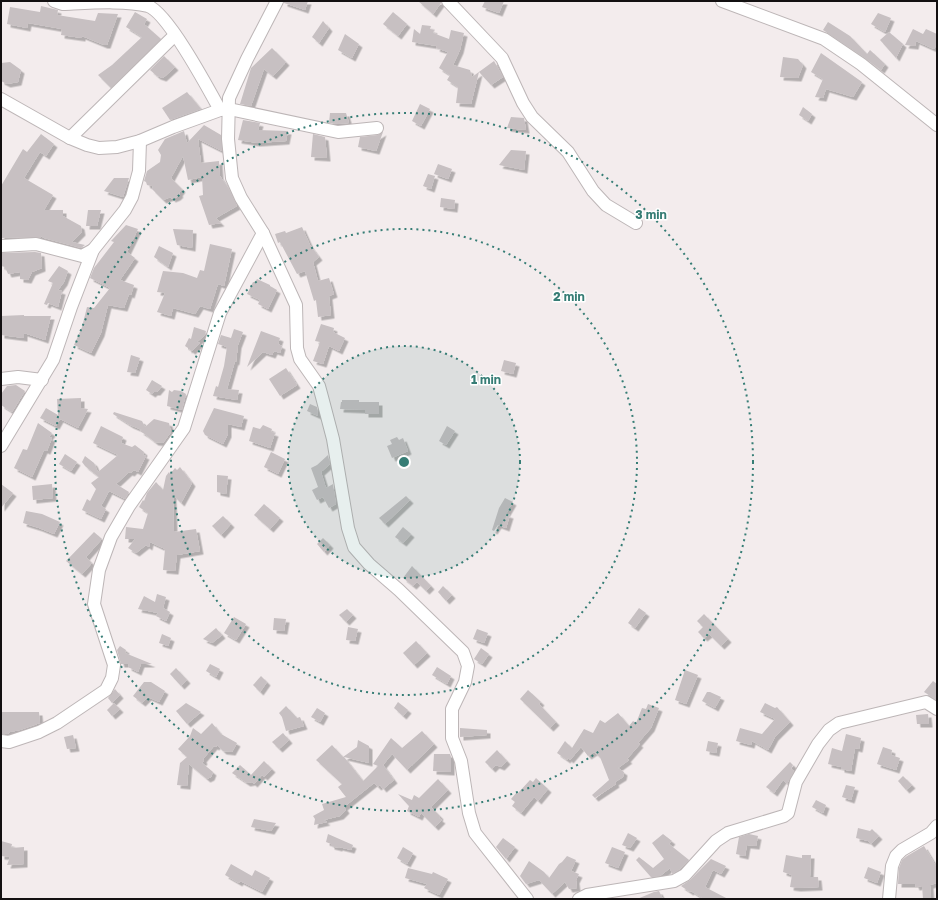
<svg xmlns="http://www.w3.org/2000/svg" width="938" height="900" font-family="'Golos Text',sans-serif">
<style>
.building{fill:#c7c0c2;filter:url(#shadow)}
.lines{fill:none;stroke-linecap:round;stroke-linejoin:round}
.street-casing{stroke:#bdb6b7;stroke-width:14}
.street{stroke:#fff;stroke-width:12}
.ring{fill:none;stroke:#367d75;stroke-width:2;stroke-dasharray:2 4}
.centre{fill:#367d75;stroke:#fff;stroke-width:2}
.ring-label{font-size:12px;text-anchor:middle;font-weight:bold;fill:#367d75;stroke:#fff;stroke-width:3;stroke-linejoin:round;paint-order:stroke}
</style>
<defs>
<filter id="shadow"><feDropShadow dx="3.5" dy="3.5" stdDeviation="0" flood-color="#0004"/></filter>
</defs>
<rect width="100%" height="100%" fill="#f3eced"/>
<g class="building">
<polygon points="284,1 308,1 305,10 284,3"/>
<polygon points="418,1 441,1 441,3 433,14"/>
<polygon points="485,1 504,1 499,13 482,7"/>
<polygon points="41,6 58,10 57,15 95,21 98,13 118,14 107,45 104,45 82,36 82,38 61,35 62,29 28,23 27,28 7,24 10,7 40,12"/>
<polygon points="135,12 147,19 144,24 161,39 111,88 98,75 112,65 142,37 126,27"/>
<polygon points="393,12 407,24 398,36 383,24"/>
<polygon points="878,13 891,18 885,32 871,24"/>
<polygon points="323,21 329,28 319,43 312,37"/>
<polygon points="828,22 850,36 867,54 870,50 885,64 881,70 865,58 823,30"/>
<polygon points="422,25 431,26 430,29 434,30 433,33 449,39 451,30 464,33 460,50 453,65 470,70 472,77 494,61 503,77 491,85 479,72 471,104 456,103 458,87 447,80 450,75 439,68 448,52 436,48 437,46 412,42 414,29 420,34"/>
<polygon points="913,29 923,34 926,29 937,34 937,44 934,49 916,41 915,46 905,45"/>
<polygon points="889,32 903,44 896,58 880,40"/>
<polygon points="345,34 359,44 352,58 338,50"/>
<polygon points="272,48 286,62 273,76 264,69 251,106 240,104 251,68"/>
<polygon points="821,53 862,82 853,97 826,89 823,98 815,97 823,79 811,72"/>
<polygon points="164,56 175,67 163,78 157,76 150,70"/>
<polygon points="783,57 798,59 803,65 798,78 780,77"/>
<polygon points="10,62 21,70 18,82 7,84 1,81 1,63"/>
<polygon points="187,92 201,109 170,120 162,108"/>
<polygon points="420,104 430,109 421,126 412,121"/>
<polygon points="803,107 812,114 808,121 799,115"/>
<polygon points="330,113 346,113 349,123 338,124 329,123"/>
<polygon points="511,117 524,118 526,130 507,128"/>
<polygon points="243,120 260,123 258,130 288,131 286,141 257,143 238,140"/>
<polygon points="204,125 221,135 222,151 198,139 201,163 219,161 220,176 229,189 237,206 216,218 221,223 209,225 199,196 203,195 202,177 188,180 183,156 171,178 182,189 179,193 180,194 177,197 172,199 171,197 163,200 152,189 153,186 147,185 146,182 144,181 147,171 160,162 161,155 158,150 165,139 184,131 187,143"/>
<polygon points="383,132 376,151 358,147 360,137 378,135"/>
<polygon points="41,134 54,144 46,156 40,152 24,178 53,195 44,210 63,210 63,216 81,226 82,232 72,242 85,245 81,248 44,238 41,236 41,238 36,237 1,238 1,186 23,149 27,152"/>
<polygon points="313,134 325,137 327,158 311,157"/>
<polygon points="511,150 526,151 524,170 499,165"/>
<polygon points="438,164 452,169 448,179 434,174"/>
<polygon points="428,174 435,176 431,189 423,186"/>
<polygon points="114,178 129,178 123,197 104,191"/>
<polygon points="441,198 455,200 454,209 440,207"/>
<polygon points="88,210 101,210 97,226 86,226"/>
<polygon points="126,225 138,229 127,252 135,258 120,280 134,285 131,295 129,294 124,308 108,305 101,333 91,353 74,345 82,327 87,307 94,308 110,288 90,278 94,268 114,242 111,241"/>
<polygon points="302,227 310,245 319,257 313,262 318,281 329,278 334,294 329,296 331,315 318,317 316,300 314,301 305,271 297,274 280,242 278,243 275,234 285,231 286,233"/>
<polygon points="173,229 193,230 192,248 177,245"/>
<polygon points="210,244 232,249 224,286 218,284 210,309 200,306 195,314 173,308 171,316 157,312 165,293 157,292 163,271 183,273 197,278 200,270 204,271"/>
<polygon points="159,246 173,253 168,267 154,257"/>
<polygon points="35,252 41,253 42,268 32,272 28,280 20,279 20,272 8,274 5,267 1,266 1,253"/>
<polygon points="59,266 68,271 64,282 58,290 62,291 58,307 48,303 47,305 44,304 53,283 48,281"/>
<polygon points="257,279 270,285 270,286 277,290 268,309 258,304 260,300 247,294 253,282 255,282"/>
<polygon points="24,315 24,316 51,316 45,340 24,333 24,338 1,335 1,316"/>
<polygon points="321,324 334,328 333,332 345,338 339,351 329,346 323,364 313,361 320,342 315,341"/>
<polygon points="194,327 206,331 205,335 197,342 200,343 192,351 189,349 188,350 188,348 185,346 189,338 191,339"/>
<polygon points="234,329 243,332 238,345 236,362 235,361 227,389 239,390 237,400 213,396 216,386 218,387 224,366 227,347 218,344 221,335 231,338"/>
<polygon points="261,331 280,338 278,344 282,346 280,353 274,351 272,355 263,352 247,367"/>
<polygon points="131,355 140,358 135,373 127,372"/>
<polygon points="504,360 516,363 513,374 501,371"/>
<polygon points="286,368 297,385 280,396 269,379"/>
<polygon points="152,380 162,386 157,392 154,392 152,394 146,390"/>
<polygon points="16,385 25,391 12,412 1,405 1,394 7,386"/>
<polygon points="169,390 172,392 174,390 181,391 186,394 182,410 167,406"/>
<polygon points="81,398 81,408 88,409 78,428 60,419 56,426 40,418 46,408 58,415 57,399"/>
<polygon points="342,400 359,400 359,402 379,402 379,414 365,414 365,410 340,409 341,402 342,402"/>
<polygon points="310,404 317,407 318,416 307,411"/>
<polygon points="214,408 244,416 241,427 228,424 228,434 223,444 205,435 203,431"/>
<polygon points="114,412 142,421 145,427 154,419 169,423 171,432 163,443 155,442 146,435 140,431 142,430 130,425 113,414"/>
<polygon points="38,423 52,433 49,437 52,438 47,451 44,450 32,477 14,468 23,449 27,450"/>
<polygon points="263,425 272,429 271,432 275,433 270,448 249,441 253,427 260,429"/>
<polygon points="101,426 123,437 121,443 132,447 135,445 144,452 143,455 146,456 138,472 134,470 131,473 129,472 116,484 129,492 125,499 109,491 101,506 106,509 101,519 82,510 87,499 90,501 96,489 91,483 99,477 85,466 82,462 85,456 94,463 98,472 118,455 93,443"/>
<polygon points="447,426 455,431 446,445 439,441"/>
<polygon points="397,437 399,440 403,438 408,451 392,458 387,446 392,444 390,440"/>
<polygon points="271,452 285,459 278,474 264,467"/>
<polygon points="65,454 77,462 71,471 59,464"/>
<polygon points="328,455 330,464 321,472 326,488 333,484 336,504 329,508 323,497 317,500 312,490 318,487 311,468 317,465"/>
<polygon points="180,467 192,483 181,503 173,495 174,532 196,529 200,551 177,555 175,571 163,570 165,549 150,542 149,547 146,545 136,553 128,548 135,539 125,539 126,527 143,529 148,513 139,507 143,500 144,501 147,493 156,482 163,490 166,476 169,472 170,474 175,468 177,470"/>
<polygon points="217,475 228,476 226,494 217,492"/>
<polygon points="1,484 13,493 1,508"/>
<polygon points="52,484 53,498 33,500 32,486"/>
<polygon points="406,496 410,500 385,524 379,518"/>
<polygon points="505,498 513,502 506,514 510,515 506,528 498,525 494,531 492,530 499,508"/>
<polygon points="264,504 280,518 270,529 254,515"/>
<polygon points="26,511 42,514 60,522 54,534 39,528 23,523"/>
<polygon points="223,516 231,524 221,535 212,526"/>
<polygon points="403,527 411,534 403,543 395,537"/>
<polygon points="94,532 102,539 86,557 92,563 82,574 66,561"/>
<polygon points="323,538 330,545 324,552 317,544"/>
<polygon points="412,566 431,586 426,591 417,582 413,586 403,578"/>
<polygon points="443,586 452,595 446,601 438,592"/>
<polygon points="157,594 166,597 163,608 170,612 166,621 156,616 158,613 138,609 144,596 155,602"/>
<polygon points="639,608 646,613 635,628 628,623"/>
<polygon points="347,609 353,615 346,622 339,615"/>
<polygon points="704,614 728,639 721,646 709,634 704,638 698,632 703,627 697,621"/>
<polygon points="234,617 246,624 236,640 224,633"/>
<polygon points="274,618 286,619 284,631 273,630"/>
<polygon points="348,627 358,629 355,641 346,640"/>
<polygon points="216,628 222,635 212,643 203,639"/>
<polygon points="477,629 488,633 484,643 473,639"/>
<polygon points="162,634 171,638 168,646 159,643"/>
<polygon points="416,641 427,653 414,665 403,653"/>
<polygon points="120,646 126,650 125,653 152,664 141,664 138,672 128,667 129,664 121,664 117,650"/>
<polygon points="481,648 489,654 482,664 474,659"/>
<polygon points="210,664 220,669 216,677 206,671"/>
<polygon points="437,667 451,676 447,684 432,675"/>
<polygon points="176,668 187,680 181,686 170,674"/>
<polygon points="685,670 698,675 686,704 675,700"/>
<polygon points="261,676 267,682 260,692 253,685"/>
<polygon points="933,681 937,684 937,700 924,692"/>
<polygon points="144,682 151,682 165,691 159,702 148,697 142,703 133,696"/>
<polygon points="115,689 120,695 112,703 108,698"/>
<polygon points="528,690 541,702 539,704 556,722 550,728 520,699"/>
<polygon points="707,692 710,692 721,697 715,708 702,701"/>
<polygon points="398,702 408,710 403,716 394,708"/>
<polygon points="114,703 120,709 112,716 107,710"/>
<polygon points="186,703 201,712 187,724 176,711"/>
<polygon points="765,703 775,708 777,707 790,722 775,737 768,750 752,741 751,745 736,741 740,728 762,734 775,719 760,712"/>
<polygon points="648,704 659,708 651,728 638,743 640,744 627,759 629,760 618,768 624,772 623,777 615,782 616,784 595,798 592,795 609,780 600,757 594,752 588,756 581,747 570,760 568,758 567,760 557,753 565,741 572,748 584,729 593,733 600,720 605,723 618,713 629,726 633,721 636,723 642,708 646,709"/>
<polygon points="286,706 297,718 300,717 304,726 286,731 282,717 279,713"/>
<polygon points="317,708 325,713 320,722 311,717"/>
<polygon points="1,712 39,712 40,723 20,730 10,732 8,734 1,734"/>
<polygon points="928,714 929,724 917,724 916,715"/>
<polygon points="212,723 221,734 237,743 232,752 223,751 217,745 216,747 214,746 203,759 204,761 202,763 213,772 211,777 207,779 189,764 187,786 177,785 180,763 187,757 178,749 190,736 193,728 201,734"/>
<polygon points="460,728 487,730 487,735 460,737"/>
<polygon points="422,731 434,744 407,770 392,754 383,765 394,780 383,789 380,785 378,787 374,783 344,807 346,810 340,816 324,820 327,822 314,825 315,819 313,816 324,810 322,804 346,797 338,787 342,784 316,760 332,745 343,757 357,747 358,740 369,746 369,763 344,757 363,781 378,766 373,764 391,738 402,748"/>
<polygon points="283,733 289,740 279,749 272,742"/>
<polygon points="846,734 861,738 859,749 855,748 851,771 841,769 841,767 828,764 832,748 842,751"/>
<polygon points="73,735 76,748 67,749 64,737"/>
<polygon points="708,741 718,743 716,753 706,751"/>
<polygon points="883,747 892,750 891,755 900,758 896,770 877,764"/>
<polygon points="497,750 507,761 501,767 496,765 492,769 485,762"/>
<polygon points="434,754 450,754 451,757 451,772 433,771"/>
<polygon points="264,761 272,769 264,777 262,775 254,784 252,782 247,783 232,773 240,765 251,775"/>
<polygon points="790,762 793,765 791,769 794,771 788,782 787,784 783,780 774,793 766,787"/>
<polygon points="903,776 912,785 906,790 898,781"/>
<polygon points="536,778 548,789 538,801 534,797 521,813 512,806 515,802 511,799 517,792 518,793 530,780 533,782"/>
<polygon points="438,779 448,790 431,807 440,816 439,818 442,820 435,827 421,813 419,817 407,811 409,806 398,794 412,800 414,795 419,798"/>
<polygon points="846,785 855,787 851,800 842,797"/>
<polygon points="816,800 826,805 823,813 812,807"/>
<polygon points="254,819 270,822 276,823 271,831 251,827"/>
<polygon points="858,828 870,831 872,829 879,836 871,844 868,841 856,838"/>
<polygon points="628,833 637,838 630,848 622,845"/>
<polygon points="328,834 353,845 351,850 339,847 339,848 331,846 331,844 326,842"/>
<polygon points="663,834 672,841 669,844 689,860 680,869 672,874 670,868 660,876 651,877 636,860 639,857 653,868 664,859 652,843"/>
<polygon points="749,834 758,836 756,846 747,845 745,856 736,854 739,837"/>
<polygon points="503,838 515,847 506,859 496,847"/>
<polygon points="1,841 12,844 11,848 24,847 24,864 7,865 10,857 1,856"/>
<polygon points="924,846 937,868 937,883 930,885 931,899 923,899 922,886 916,887 915,884 898,884 899,868 902,860 907,856"/>
<polygon points="403,847 413,853 407,864 397,858"/>
<polygon points="612,847 625,852 618,868 605,863"/>
<polygon points="786,855 802,858 802,855 811,855 810,877 818,877 819,887 797,888 790,887 792,875 783,872"/>
<polygon points="567,856 576,860 571,871 579,874 576,880 577,888 569,889 565,882 552,894 539,880 526,884 520,876 529,861 544,872 549,878 559,864 562,862"/>
<polygon points="711,859 726,866 721,874 713,870 705,887 728,899 704,899 691,891 690,892 681,886 690,880"/>
<polygon points="231,864 252,876 255,870 270,878 262,892 240,881 239,883 225,875"/>
<polygon points="868,867 881,872 877,883 864,878"/>
<polygon points="408,868 432,874 433,872 448,879 439,895 424,888 427,884 405,878"/>
<polygon points="659,891 663,899 637,899 654,892"/>
</g>
<g class="lines">
<g class="street-casing">
<g id="street">
<path d="M 54,1 L 63,4 C 87,3 126,0 148,6 C 168,13 209,90 220,110"/>
<polyline points="448,1 502,58 523,103 532,117 568,152 593,191 606,205 636,223"/>
<polyline points="722,1 824,39 861,64 937,125"/>
<polyline points="1,99 70,138 87,145 99,148 117,147 140,141 173,127 220,110 229,109 338,132 377,128"/>
<polyline points="70,138 175,35"/>
<polyline points="263,233 296,305 297,348 300,359 319,386 322,397 333,439 348,528 354,547 369,564 399,590 463,652 468,666 465,682 452,709 452,738 461,761 469,813 475,833 527,899"/>
<polyline points="1,246 36,244 82,256 93,250 125,210 132,197 139,171 140,141"/>
<polyline points="1,379 18,377 42,380"/>
<polyline points="1,446 53,360 71,307 93,250"/>
<polyline points="1,741 9,742 39,732 57,723 106,690 112,678 114,665 94,604 99,570 111,537 129,506 184,428 220,313 263,233 241,198 232,178 228,139 229,98 247,59 277,1"/>
<polyline points="579,899 587,895 674,881 685,875 716,841 728,833 784,816 788,813 796,782 818,744 829,730 839,723 926,702 937,709"/>
<polyline points="889,899 892,866 896,856 902,850 931,833 937,826"/>
</g>
</g>
<use href="#street" class="street"/>
</g>
<circle cx="404" cy="462" r="116" fill="#367d75" fill-opacity=".12"/>
<g class="ring">
<circle cx="404" cy="462" r="116"/>
<circle cx="404" cy="462" r="233"/>
<circle cx="404" cy="462" r="349"/>
</g>
<circle cx="404" cy="462" r="6" class="centre"/>
<g class="ring-label">
<text x="651" y="219">3 min</text>
<text x="569" y="301">2 min</text>
<text x="486" y="384">1 min</text>
</g>
<rect width="938" height="900" fill="none" stroke="#131011" stroke-width="4"/>
</svg>
